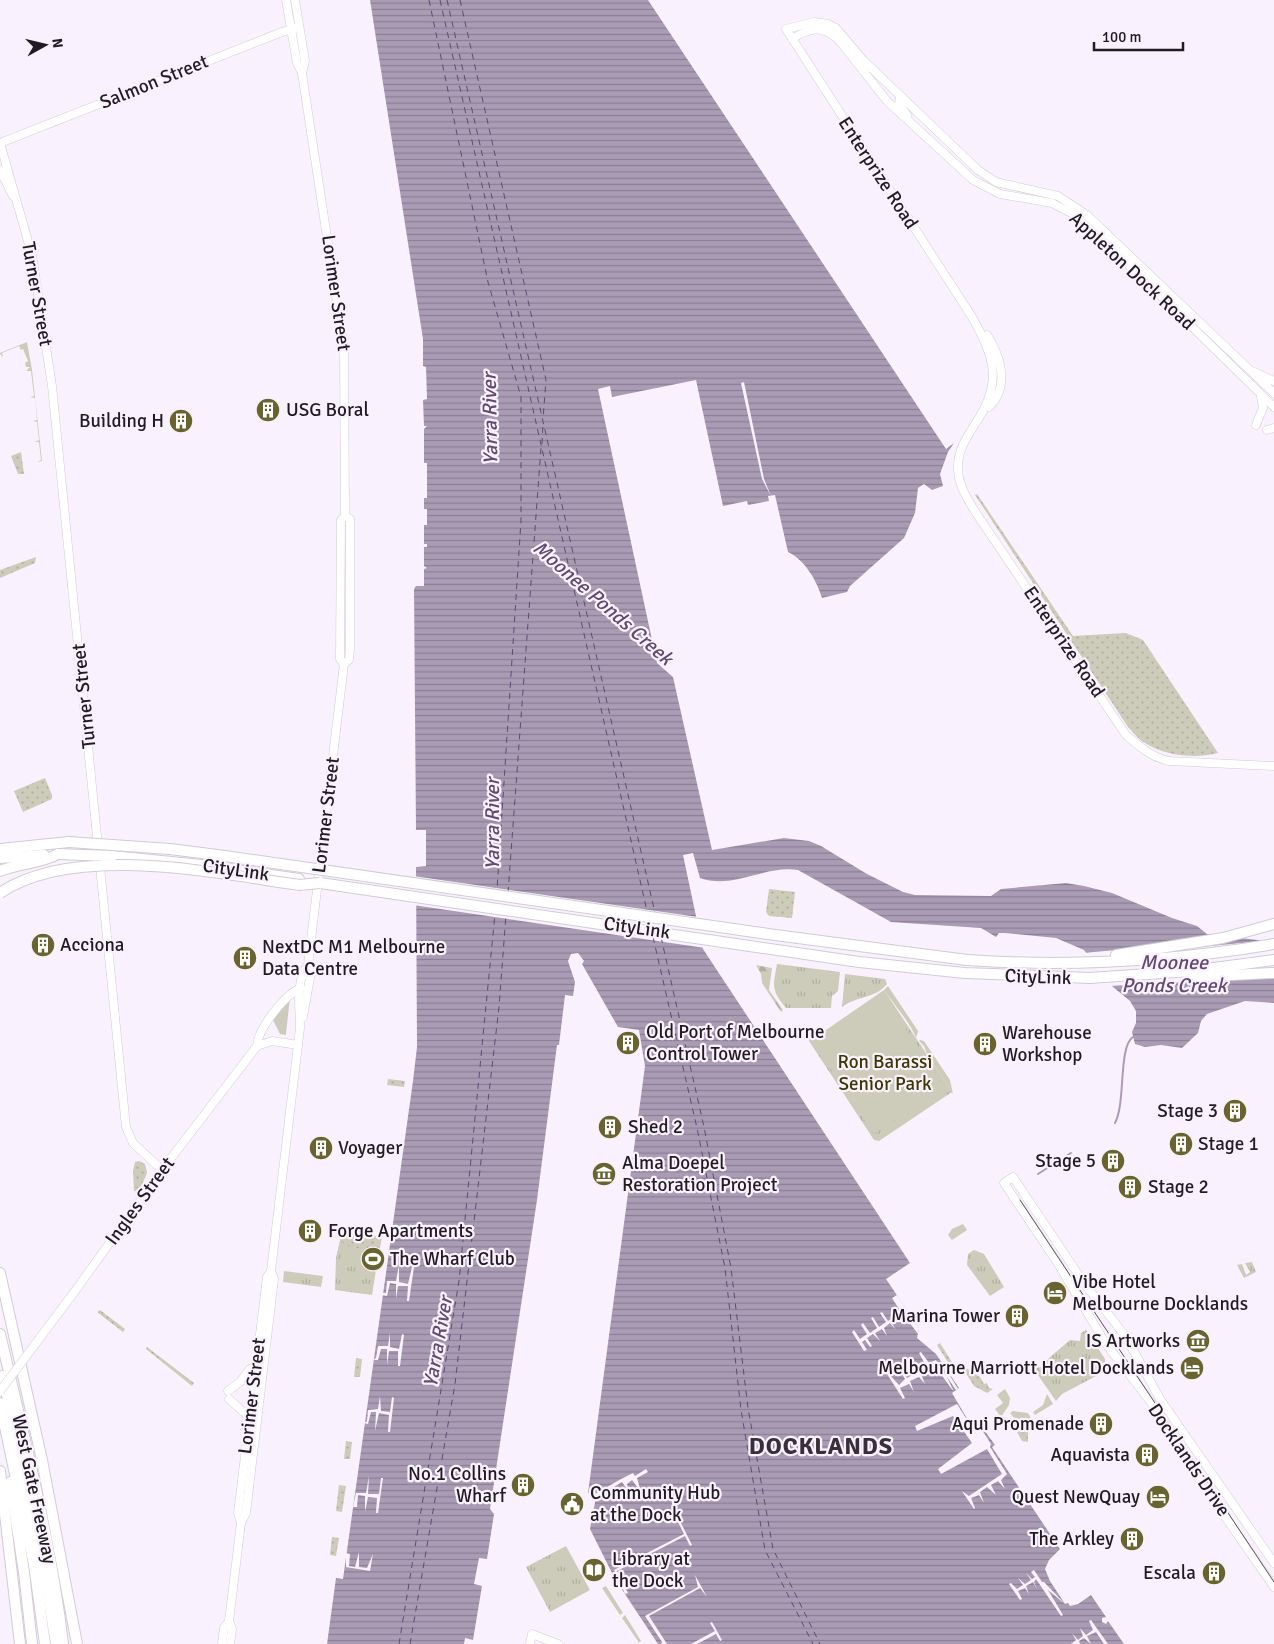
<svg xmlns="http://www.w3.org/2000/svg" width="1274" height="1644" font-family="Signika,sans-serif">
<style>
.grass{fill:url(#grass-dots)}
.forest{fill:url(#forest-firs)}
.park{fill:url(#park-tufts)}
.garden{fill:#cdcbb9}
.water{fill:url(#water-rules)}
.pier{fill:#f9f2fe}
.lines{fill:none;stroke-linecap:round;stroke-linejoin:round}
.stream{stroke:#ab9cb5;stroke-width:2}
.ferry{stroke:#624971;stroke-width:1;stroke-dasharray:6 5;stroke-linecap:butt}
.secondary-casing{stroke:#d2cad8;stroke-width:9}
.highway-casing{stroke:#d2cad8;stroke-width:12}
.secondary{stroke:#fff;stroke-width:8}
.highway{stroke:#fff;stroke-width:10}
.tram{stroke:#575259;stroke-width:1}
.secondary-bridge-casing{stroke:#d2cad8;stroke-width:9;stroke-linecap:butt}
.highway-bridge-casing{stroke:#d2cad8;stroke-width:12;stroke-linecap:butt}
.secondary-bridge{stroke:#fff;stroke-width:8}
.highway-bridge{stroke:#fff;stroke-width:10}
.labels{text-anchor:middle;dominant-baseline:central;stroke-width:4.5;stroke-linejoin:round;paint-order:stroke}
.street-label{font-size:19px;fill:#201c22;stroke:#f9f2fe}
.poi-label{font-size:19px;fill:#201c22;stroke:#f9f2fe;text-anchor:start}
.park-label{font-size:19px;fill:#3d3600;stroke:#f9f2fe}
.water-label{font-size:20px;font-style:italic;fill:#624971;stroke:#f9f2fe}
.district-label{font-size:24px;font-weight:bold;letter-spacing:1px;fill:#37303b;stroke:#f9f2fe}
</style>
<defs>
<pattern id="grass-dots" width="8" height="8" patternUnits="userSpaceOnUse" patternTransform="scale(1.25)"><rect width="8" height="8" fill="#cdcbb9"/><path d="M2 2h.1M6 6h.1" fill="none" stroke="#b0ae9f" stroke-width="1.8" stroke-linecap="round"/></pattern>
<pattern id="forest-firs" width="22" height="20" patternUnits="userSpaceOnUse" patternTransform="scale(1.25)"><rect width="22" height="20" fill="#cdcbb9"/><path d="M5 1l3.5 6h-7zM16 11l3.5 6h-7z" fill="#b0ae9f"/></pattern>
<pattern id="park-tufts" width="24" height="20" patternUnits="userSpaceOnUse" patternTransform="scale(1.25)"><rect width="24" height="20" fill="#cdcbb9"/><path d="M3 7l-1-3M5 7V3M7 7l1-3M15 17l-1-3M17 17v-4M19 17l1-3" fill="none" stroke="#b0ae9f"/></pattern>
<pattern id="water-rules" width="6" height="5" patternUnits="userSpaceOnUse" patternTransform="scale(1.25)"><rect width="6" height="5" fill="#ab9cb5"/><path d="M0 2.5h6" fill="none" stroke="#8b7e93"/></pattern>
</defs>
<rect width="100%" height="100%" fill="#f9f2fe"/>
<g class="grass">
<polygon points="21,452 24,474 18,474 11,456"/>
<path d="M 977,494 L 1073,636 L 1126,633 L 1143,640 L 1218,753 C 1196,759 1165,756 1145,743 C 1139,740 1133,732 1128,727 L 975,495 Z"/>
<polygon points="36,557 35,563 0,578 0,570"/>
<polygon points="45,778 52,795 52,799 23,812 14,791"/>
<polygon points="769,889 795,892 792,918 769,916 766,912"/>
<polygon points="388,1079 405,1081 404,1087 387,1085"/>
<polygon points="139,1161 145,1164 147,1173 139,1192 134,1191 133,1171 135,1162"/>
<polygon points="342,1231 382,1237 376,1270 372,1268 363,1250 350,1246 345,1253 337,1254"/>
<polygon points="100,1310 125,1329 123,1332 97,1312"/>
<polygon points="940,1343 957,1370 954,1372 937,1345"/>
<polygon points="147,1347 194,1383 192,1386 146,1349"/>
<polygon points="356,1358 362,1359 360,1377 354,1377"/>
<polygon points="960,1364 980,1377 984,1384 987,1383 989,1388 993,1389 987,1393 974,1386"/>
<polygon points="1024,1429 1028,1429 1028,1442 1022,1441 1017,1432"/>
<polygon points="346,1441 352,1442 350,1459 344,1459"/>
<polygon points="339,1485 346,1486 342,1512 336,1511"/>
<polygon points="332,1537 339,1538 336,1556 330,1555"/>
</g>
<polygon class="forest" points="756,965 772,968 769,990 783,1010 781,1012 762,983 761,974"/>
<g class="park">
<path d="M 777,964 L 840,972 L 838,991 L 832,996 L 831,1008 L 786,1008 C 771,990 773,986 777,964 Z"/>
<path d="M 845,974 L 885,979 L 887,984 C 875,999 856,996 842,1007 Z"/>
<path d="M 884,990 C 907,1025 929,1057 952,1092 L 879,1141 L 874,1140 L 809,1041 L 810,1035 L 817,1031 L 826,1030 Z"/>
<polygon points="340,1242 363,1250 372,1268 376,1270 372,1295 335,1290 336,1258"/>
<polygon points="974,1250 984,1254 1004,1287 990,1296 967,1265 968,1254"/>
<polygon points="1252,1262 1256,1272 1244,1278 1237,1265 1242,1264 1246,1275 1250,1272 1245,1263"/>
<polygon points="284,1271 323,1276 321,1287 283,1282"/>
<polygon points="1086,1330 1105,1359 1105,1368 1100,1374 1062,1394 1056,1401 1033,1368 1042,1367 1049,1358 1070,1340 1080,1341 1081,1333"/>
<polygon points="566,1546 590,1590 550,1612 526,1567"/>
</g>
<g class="garden">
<polygon points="27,342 32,370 42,461 37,462 41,460 39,442 35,442 39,440 37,422 33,421 37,420 35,398 30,397 34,396 31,371 26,371 30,367 26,367 25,363 28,361 23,349 21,350 19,346 2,353 3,357 0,354 0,353"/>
<path d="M 888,986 L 918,1031 L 916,1038 C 912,1025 893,1003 884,990 Z"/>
<polygon points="884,996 913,1040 842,1086 813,1042"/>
<polygon points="290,998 286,1033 286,1035 280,1034 273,1020"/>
<polygon points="920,1040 924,1041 950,1080 953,1094 927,1054 924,1046 919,1041"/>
<polygon points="915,1042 944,1087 874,1134 844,1089"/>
<polygon points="963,1224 967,1230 952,1240 948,1235 952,1229"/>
<polygon points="1005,1389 1010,1398 1009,1405 1001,1417 995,1409 1003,1403 997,1395"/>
<polygon points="1047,1394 1053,1404 1035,1415 1033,1412 1043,1405"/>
<polygon points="1013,1411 1028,1413 1031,1418 1020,1423 1018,1418 1015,1419 1010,1413"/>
<polygon points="606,1586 623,1613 620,1615 602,1588"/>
<polygon points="625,1615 641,1641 638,1643 638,1641 622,1618"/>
</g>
<path class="water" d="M 370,0 L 648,0 L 946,449 L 954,443 L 948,452 L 940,474 L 943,486 L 932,490 L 924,484 L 918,488 L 915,513 L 904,538 L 850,586 L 847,592 L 822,598 C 817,581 805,560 788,552 L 775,495 L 768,496 L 769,501 L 748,505 L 747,501 L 723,506 L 696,380 L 612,397 L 610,386 L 598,389 L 657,663 L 673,677 L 712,850 L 784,838 L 809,841 L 821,846 L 867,874 L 903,892 L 915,895 L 991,896 L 1001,889 L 1066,883 L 1084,886 L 1112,893 L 1172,918 L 1197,926 L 1207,934 L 1274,942 L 1274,1003 L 1245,1001 L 1207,1014 L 1201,1021 L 1198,1033 L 1182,1048 L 1161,1045 L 1145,1047 L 1135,1044 L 1132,1032 L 1136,1023 L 1136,1011 L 1130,1001 L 1113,987 L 1084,950 L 1056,938 L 1005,933 L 999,933 L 996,937 L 981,928 L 891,922 L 798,870 C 764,865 733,890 700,878 L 693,853 L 683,855 L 703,949 L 910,1263 L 886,1279 L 919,1328 L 917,1338 L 936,1354 L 959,1388 L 952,1393 L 972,1427 L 979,1423 L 995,1445 L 992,1447 L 1060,1549 L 1049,1560 L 1045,1569 L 1050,1581 L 1065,1604 L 1068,1603 L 1070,1606 L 1078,1604 L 1091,1595 L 1106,1617 L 1102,1618 L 1102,1622 L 1106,1624 L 1108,1621 L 1124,1644 L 658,1644 L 615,1579 L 590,1529 L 596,1497 L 594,1493 L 588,1493 L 645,1066 L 639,1030 L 618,1027 L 582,964 L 584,961 L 578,953 L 571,954 L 568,961 L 575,982 L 573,996 L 565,995 L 559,1045 L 557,1045 L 537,1200 L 490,1509 L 494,1514 L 487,1559 L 479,1558 L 474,1584 L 482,1586 L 473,1640 L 465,1638 L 464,1644 L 327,1644 L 336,1578 L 343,1579 L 413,1081 L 417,1047 L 416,867 L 426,866 L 426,830 L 416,830 L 414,589 L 416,586 L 424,586 L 424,569 L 427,568 L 424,566 L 424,547 L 427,547 L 427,544 L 424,544 L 424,525 L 427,525 L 427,509 L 424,509 L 424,498 L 427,498 L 427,463 L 424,463 L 424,429 L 427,426 L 424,426 L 423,400 L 427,399 L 426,367 L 423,366 L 423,339 Z"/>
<g class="pier">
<polygon points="744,382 764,479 771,496 762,479 741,383"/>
<polygon points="413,876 698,917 705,948 413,905"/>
<polygon points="1226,933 1251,936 1199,947 1274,940 1274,967 1242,979 1109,986 1083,953 1127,949"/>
<polygon points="399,1265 399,1282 408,1284 412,1267 414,1267 409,1301 407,1301 408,1286 398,1286 396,1299 396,1284 390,1283 387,1296 382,1295 382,1293 386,1293 387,1281 396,1281"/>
<polygon points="897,1295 919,1328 918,1334 903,1314 899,1317 904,1324 898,1318 891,1322 896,1330 890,1323 884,1328 887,1336 882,1329 875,1333 880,1341 873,1334 867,1338 872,1346 870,1347 865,1340 862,1342 867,1350 864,1351 852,1332 854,1330 860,1339 867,1334 861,1325 863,1323 870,1333 877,1328 871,1318 873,1317 879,1327 886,1322 880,1313 882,1312 888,1321 896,1316 890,1306 897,1314 901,1312 892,1298"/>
<polygon points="390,1333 390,1347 399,1349 402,1334 404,1335 400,1366 398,1366 398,1351 389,1351 387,1365 387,1349 381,1349 378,1360 373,1360 376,1358 378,1346 388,1346"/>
<polygon points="921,1352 929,1363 936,1360 946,1376 949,1374 958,1389 956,1390 947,1377 954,1392 934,1365 930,1369 934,1378 929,1370 921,1374 925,1384 919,1377 910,1381 914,1392 909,1384 900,1388 905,1398 903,1399 887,1374 888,1373 899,1385 905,1379 898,1367 899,1366 907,1378 916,1373 908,1360 910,1359 918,1370 926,1366 919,1353"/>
<polygon points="380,1396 381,1411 390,1412 392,1397 394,1398 390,1432 388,1432 389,1415 379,1413 375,1431 376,1412 371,1412 368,1424 364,1423 367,1421 368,1410 378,1409"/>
<polygon points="957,1404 978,1437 972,1427 977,1424 984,1433 991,1444 990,1447 1007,1474 1001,1480 1005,1489 998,1481 991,1485 996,1495 987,1487 980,1492 984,1503 979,1495 971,1498 975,1508 974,1509 962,1491 969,1496 1002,1474 987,1449 941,1474 938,1469 972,1443 953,1416 917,1431 915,1426"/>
<polygon points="646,1469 648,1472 637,1478 641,1492 632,1480 627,1484 629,1492 622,1482 606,1492 613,1489 614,1491 596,1499 606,1492 596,1497 595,1494 621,1479 633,1473 635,1476"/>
<polygon points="369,1476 368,1494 379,1494 381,1478 383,1478 378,1513 376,1513 377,1498 368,1497 365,1512 365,1496 358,1495 357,1507 353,1507 356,1493 366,1493"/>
<polygon points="679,1519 692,1545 690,1546 685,1536 617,1571 628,1593 625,1594 614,1570 684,1534 677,1520"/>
<polygon points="359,1552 359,1567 367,1568 373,1554 370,1571 346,1567 346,1553 350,1554 349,1566 355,1567"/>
<polygon points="1034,1570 1042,1582 1044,1582 1065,1604 1048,1590 1063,1615 1061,1616 1036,1579 1034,1582 1037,1589 1033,1582 1026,1586 1029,1594 1025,1588 1018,1591 1022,1599 1020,1600 1009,1584 1011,1583 1017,1589 1023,1585 1018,1578 1025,1584 1031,1580 1026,1573 1032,1579 1035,1577 1031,1572"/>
<polygon points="695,1575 707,1597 700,1588 649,1616 667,1644 661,1644 662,1642 645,1616 698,1587"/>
<polygon points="1091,1620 1108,1644 1104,1644 1096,1632 1087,1636 1091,1644 1084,1638 1079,1641 1080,1644 1071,1644 1076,1640 1072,1633 1078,1640 1083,1636 1080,1628 1086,1635 1093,1630 1089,1621"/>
<polygon points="712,1622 722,1640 720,1641 716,1634 697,1644 691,1644 715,1631 710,1623"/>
</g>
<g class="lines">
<g class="stream">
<path d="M 1115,1123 C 1126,1103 1118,1047 1133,1037"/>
<polyline points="1038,1174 1071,1153"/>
</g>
<g class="ferry">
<polyline points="429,0 488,282 521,397 521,521 497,890"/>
<polyline points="440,0 647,911"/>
<polyline points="447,0 655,913"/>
<polyline points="460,0 546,380 543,419"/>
<polyline points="542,444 543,423"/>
<polyline points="508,893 541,448"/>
<polyline points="653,937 697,1128 725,1268 741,1410 765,1550 813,1644"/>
<polyline points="661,937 704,1127 731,1268 748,1408 773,1549 820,1644"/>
<polyline points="399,1644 459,1281 495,914"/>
<polyline points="410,1644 455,1384 499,1007 506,915"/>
</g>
<g class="secondary-casing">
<g id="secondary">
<polyline points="286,0 297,63 302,73"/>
<polyline points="295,0 305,61 302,73 344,349 345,516 341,520 340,659 344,664"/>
<path d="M 792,39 C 809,28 821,25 838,39 L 887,101 L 973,180 L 1000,194 L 1052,203 L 1075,215 L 1134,270 L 1274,407"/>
<polyline points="900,96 899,104 907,115"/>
<polyline points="0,143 32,255 52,386 126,1127 133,1143 162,1170"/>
<polyline points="0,143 282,32 299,27"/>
<polyline points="0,170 13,196"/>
<path d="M 987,335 C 1001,357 1010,386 989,407"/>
<polyline points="1252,371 1274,381"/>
<path d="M 1274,393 L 1087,215 L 1058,196 L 996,182 L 978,170 L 863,60 L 836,28 L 828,24 L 814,22 L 786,29 L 972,317 C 995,357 1003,383 975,424 C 967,437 958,450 958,466 C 957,486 970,503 980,519 L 1126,735 C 1140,747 1151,757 1169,761 L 1274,766"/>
<polyline points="1256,425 1263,408 1261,396"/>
<polyline points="1267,430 1274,428"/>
<polyline points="303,1017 311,972 308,965 344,664 349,660 350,647 350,519 345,516"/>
<path d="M 257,1046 C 258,1029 284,995 301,988"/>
<polyline points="78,1287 162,1170 257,1046 272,1041 298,1045"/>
<polyline points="228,1391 240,1382 250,1369 256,1365"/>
<polyline points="229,1399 249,1417"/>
<polyline points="241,1523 238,1513 267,1277 271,1271"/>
<polyline points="1274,1563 1160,1399 1126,1337 1084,1283 1013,1177 1004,1183 1057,1262 1106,1344 1150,1401 1203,1485 1274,1587"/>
<polyline points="222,1644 224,1628 229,1621"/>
<path d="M 230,1644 L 232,1629 L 229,1621 L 241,1523 L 246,1513 L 274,1279 L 271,1271 L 300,1028 C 300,1010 295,980 308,965"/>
<polyline points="530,1644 532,1634 558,1644"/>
</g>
</g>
<g class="highway-casing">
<g id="highway">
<polyline points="0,849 69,842"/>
<polyline points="170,849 225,856"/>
<polyline points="112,856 201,865 299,879"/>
<polyline points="0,858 44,855"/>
<path d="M 0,871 C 19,863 40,864 58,854"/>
<polyline points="320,883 859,962 965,973 1090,978 1191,971 1274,960"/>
<polyline points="1116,955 1223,938 1274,924"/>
<path d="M 967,960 C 1070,967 1173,961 1274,944"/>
<polyline points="1190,977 1274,973"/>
<polyline points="0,1273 42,1460 77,1644"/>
<path d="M 0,1334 C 24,1437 51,1540 63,1644"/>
<polyline points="3,1376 42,1559 56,1644"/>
<polyline points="0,1403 34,1565 45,1644"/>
<polyline points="0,1471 20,1644"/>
<polyline points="10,1482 24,1572 32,1644"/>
</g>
</g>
<use href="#secondary" class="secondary"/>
<use href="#highway" class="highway"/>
<polyline class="tram" points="1020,1200 1274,1582"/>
<g class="secondary-bridge-casing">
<polyline id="secondary-bridge" points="0,1391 78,1287"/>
</g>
<g class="highway-bridge-casing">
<g id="highway-bridge">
<polyline points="69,842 170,849"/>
<polyline points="58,854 112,856"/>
<polyline points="225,856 775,935 967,960"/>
<path d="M 0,893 C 75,843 214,873 299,885 L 320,883"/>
</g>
</g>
<use href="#secondary-bridge" class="secondary-bridge"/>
<use href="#highway-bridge" class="highway-bridge"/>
</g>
<defs>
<g id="building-disc" transform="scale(1.25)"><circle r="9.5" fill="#69632f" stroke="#f9f2fe"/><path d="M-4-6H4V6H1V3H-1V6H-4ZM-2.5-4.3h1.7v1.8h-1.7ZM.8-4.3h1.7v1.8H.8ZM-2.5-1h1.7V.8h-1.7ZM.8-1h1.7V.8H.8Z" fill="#fff"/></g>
<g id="museum-disc" transform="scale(1.25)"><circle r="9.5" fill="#69632f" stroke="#f9f2fe"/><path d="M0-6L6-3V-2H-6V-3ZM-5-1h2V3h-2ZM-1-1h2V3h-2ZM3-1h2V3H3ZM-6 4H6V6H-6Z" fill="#fff"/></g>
<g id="stadium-disc" transform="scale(1.25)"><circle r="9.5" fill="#69632f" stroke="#f9f2fe"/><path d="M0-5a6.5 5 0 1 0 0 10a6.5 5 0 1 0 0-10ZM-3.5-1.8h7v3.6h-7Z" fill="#fff"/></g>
<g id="hotel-disc" transform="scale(1.25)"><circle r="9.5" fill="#69632f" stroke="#f9f2fe"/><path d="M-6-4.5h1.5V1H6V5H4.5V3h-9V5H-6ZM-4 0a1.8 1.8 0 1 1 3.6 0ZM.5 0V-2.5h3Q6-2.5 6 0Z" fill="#fff"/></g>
<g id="civic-disc" transform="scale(1.25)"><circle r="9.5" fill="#69632f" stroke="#f9f2fe"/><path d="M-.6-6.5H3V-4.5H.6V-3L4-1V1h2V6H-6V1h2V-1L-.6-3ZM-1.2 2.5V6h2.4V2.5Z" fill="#fff"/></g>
<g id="library-disc" transform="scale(1.25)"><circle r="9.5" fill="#69632f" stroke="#f9f2fe"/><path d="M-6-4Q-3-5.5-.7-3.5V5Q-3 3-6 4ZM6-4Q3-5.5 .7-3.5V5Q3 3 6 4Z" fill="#fff"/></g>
</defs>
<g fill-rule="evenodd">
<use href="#building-disc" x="268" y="410"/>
<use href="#building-disc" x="181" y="421"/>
<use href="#building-disc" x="43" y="945"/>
<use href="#building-disc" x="245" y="958"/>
<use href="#building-disc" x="628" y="1043"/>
<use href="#building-disc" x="985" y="1044"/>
<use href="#building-disc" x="1235" y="1111"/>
<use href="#building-disc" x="610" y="1127"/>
<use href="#building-disc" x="1181" y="1144"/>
<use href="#building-disc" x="321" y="1148"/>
<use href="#building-disc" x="1113" y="1161"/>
<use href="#museum-disc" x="604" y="1174"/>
<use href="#building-disc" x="1130" y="1187"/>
<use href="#building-disc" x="310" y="1231"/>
<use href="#stadium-disc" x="373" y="1259"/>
<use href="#hotel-disc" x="1055" y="1293"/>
<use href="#building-disc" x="1017" y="1316"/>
<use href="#museum-disc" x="1198" y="1341"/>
<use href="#hotel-disc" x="1192" y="1368"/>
<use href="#building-disc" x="1101" y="1424"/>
<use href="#building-disc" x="1147" y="1455"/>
<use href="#building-disc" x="523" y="1485"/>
<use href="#hotel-disc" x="1158" y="1497"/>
<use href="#civic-disc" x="572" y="1504"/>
<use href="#building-disc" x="1132" y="1539"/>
<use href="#library-disc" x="594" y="1570"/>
<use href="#building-disc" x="1214" y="1573"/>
</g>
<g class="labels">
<g class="street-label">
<text transform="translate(154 82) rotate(-22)">Salmon Street</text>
<text transform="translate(878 173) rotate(57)">Enterprize Road</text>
<text transform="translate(1132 271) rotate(43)">Appleton Dock Road</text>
<text transform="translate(336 293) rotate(82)">Lorimer Street</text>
<text transform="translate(37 294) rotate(80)">Turner Street</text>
<text transform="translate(1064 642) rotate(56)">Enterprize Road</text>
<text transform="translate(84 696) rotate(-96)">Turner Street</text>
<text transform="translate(326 815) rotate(-83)">Lorimer Street</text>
<text transform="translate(236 870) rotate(8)">CityLink</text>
<text transform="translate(637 928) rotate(8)">CityLink</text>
<text transform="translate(1038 977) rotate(2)">CityLink</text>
<text transform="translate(140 1201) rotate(-54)">Ingles Street</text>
<text transform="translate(252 1396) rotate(-83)">Lorimer Street</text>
<text transform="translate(1189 1460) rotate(56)">Docklands Drive</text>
<text transform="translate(34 1489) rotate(78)">West Gate Freeway</text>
</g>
<g class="poi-label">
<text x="286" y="410">USG Boral</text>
<text x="164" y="421" text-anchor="end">Building H</text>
<text x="60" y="945">Acciona</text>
<text x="262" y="947">NextDC M1 Melbourne<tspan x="262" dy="22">Data Centre</tspan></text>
<text x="646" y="1032">Old Port of Melbourne<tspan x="646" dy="22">Control Tower</tspan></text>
<text x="1002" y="1033">Warehouse<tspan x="1002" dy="22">Workshop</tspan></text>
<text x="1218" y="1111" text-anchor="end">Stage 3</text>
<text x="628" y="1127">Shed 2</text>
<text x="1198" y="1144">Stage 1</text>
<text x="338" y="1148">Voyager</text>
<text x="1096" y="1161" text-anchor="end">Stage 5</text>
<text x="622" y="1163">Alma Doepel<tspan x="622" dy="22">Restoration Project</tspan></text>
<text x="1148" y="1187">Stage 2</text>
<text x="328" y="1231">Forge Apartments</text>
<text x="390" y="1259">The Wharf Club</text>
<text x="1072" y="1282">Vibe Hotel<tspan x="1072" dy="22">Melbourne Docklands</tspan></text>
<text x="1000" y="1316" text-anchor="end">Marina Tower</text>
<text x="1180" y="1341" text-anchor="end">IS Artworks</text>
<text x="1174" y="1368" text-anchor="end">Melbourne Marriott Hotel Docklands</text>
<text x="1084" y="1424" text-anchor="end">Aqui Promenade</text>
<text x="1130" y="1455" text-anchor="end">Aquavista</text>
<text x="506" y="1474" text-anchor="end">No.1 Collins<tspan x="506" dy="22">Wharf</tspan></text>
<text x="590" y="1493">Community Hub<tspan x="590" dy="22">at the Dock</tspan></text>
<text x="1140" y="1497" text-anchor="end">Quest NewQuay</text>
<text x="1114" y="1539" text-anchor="end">The Arkley</text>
<text x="612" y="1559">Library at<tspan x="612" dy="22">the Dock</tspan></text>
<text x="1196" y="1573" text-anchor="end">Escala</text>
</g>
<g class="park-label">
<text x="885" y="1062">Ron Barassi<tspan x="885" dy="22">Senior Park</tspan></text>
</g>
<g class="water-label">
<text transform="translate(490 419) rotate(-91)">Yarra River</text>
<text transform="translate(603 603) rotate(41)">Moonee Ponds Creek</text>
<text transform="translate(492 824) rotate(-90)">Yarra River</text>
<text x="1174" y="962">Moonee<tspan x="1174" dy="23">Ponds Creek</tspan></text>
<text transform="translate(438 1342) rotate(-80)">Yarra River</text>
</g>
<g class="district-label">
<text x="821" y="1446">DOCKLANDS</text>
</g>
</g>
<g transform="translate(45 45) rotate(82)" stroke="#f9f2fe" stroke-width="4" paint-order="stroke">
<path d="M0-4L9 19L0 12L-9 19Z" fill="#201c22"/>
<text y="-8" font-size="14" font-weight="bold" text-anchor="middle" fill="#201c22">N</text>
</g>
<path d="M1094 42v8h89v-8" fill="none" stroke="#201c22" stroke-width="2.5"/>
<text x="1102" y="42" font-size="15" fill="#201c22" stroke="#f9f2fe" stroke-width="4" paint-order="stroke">100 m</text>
</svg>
